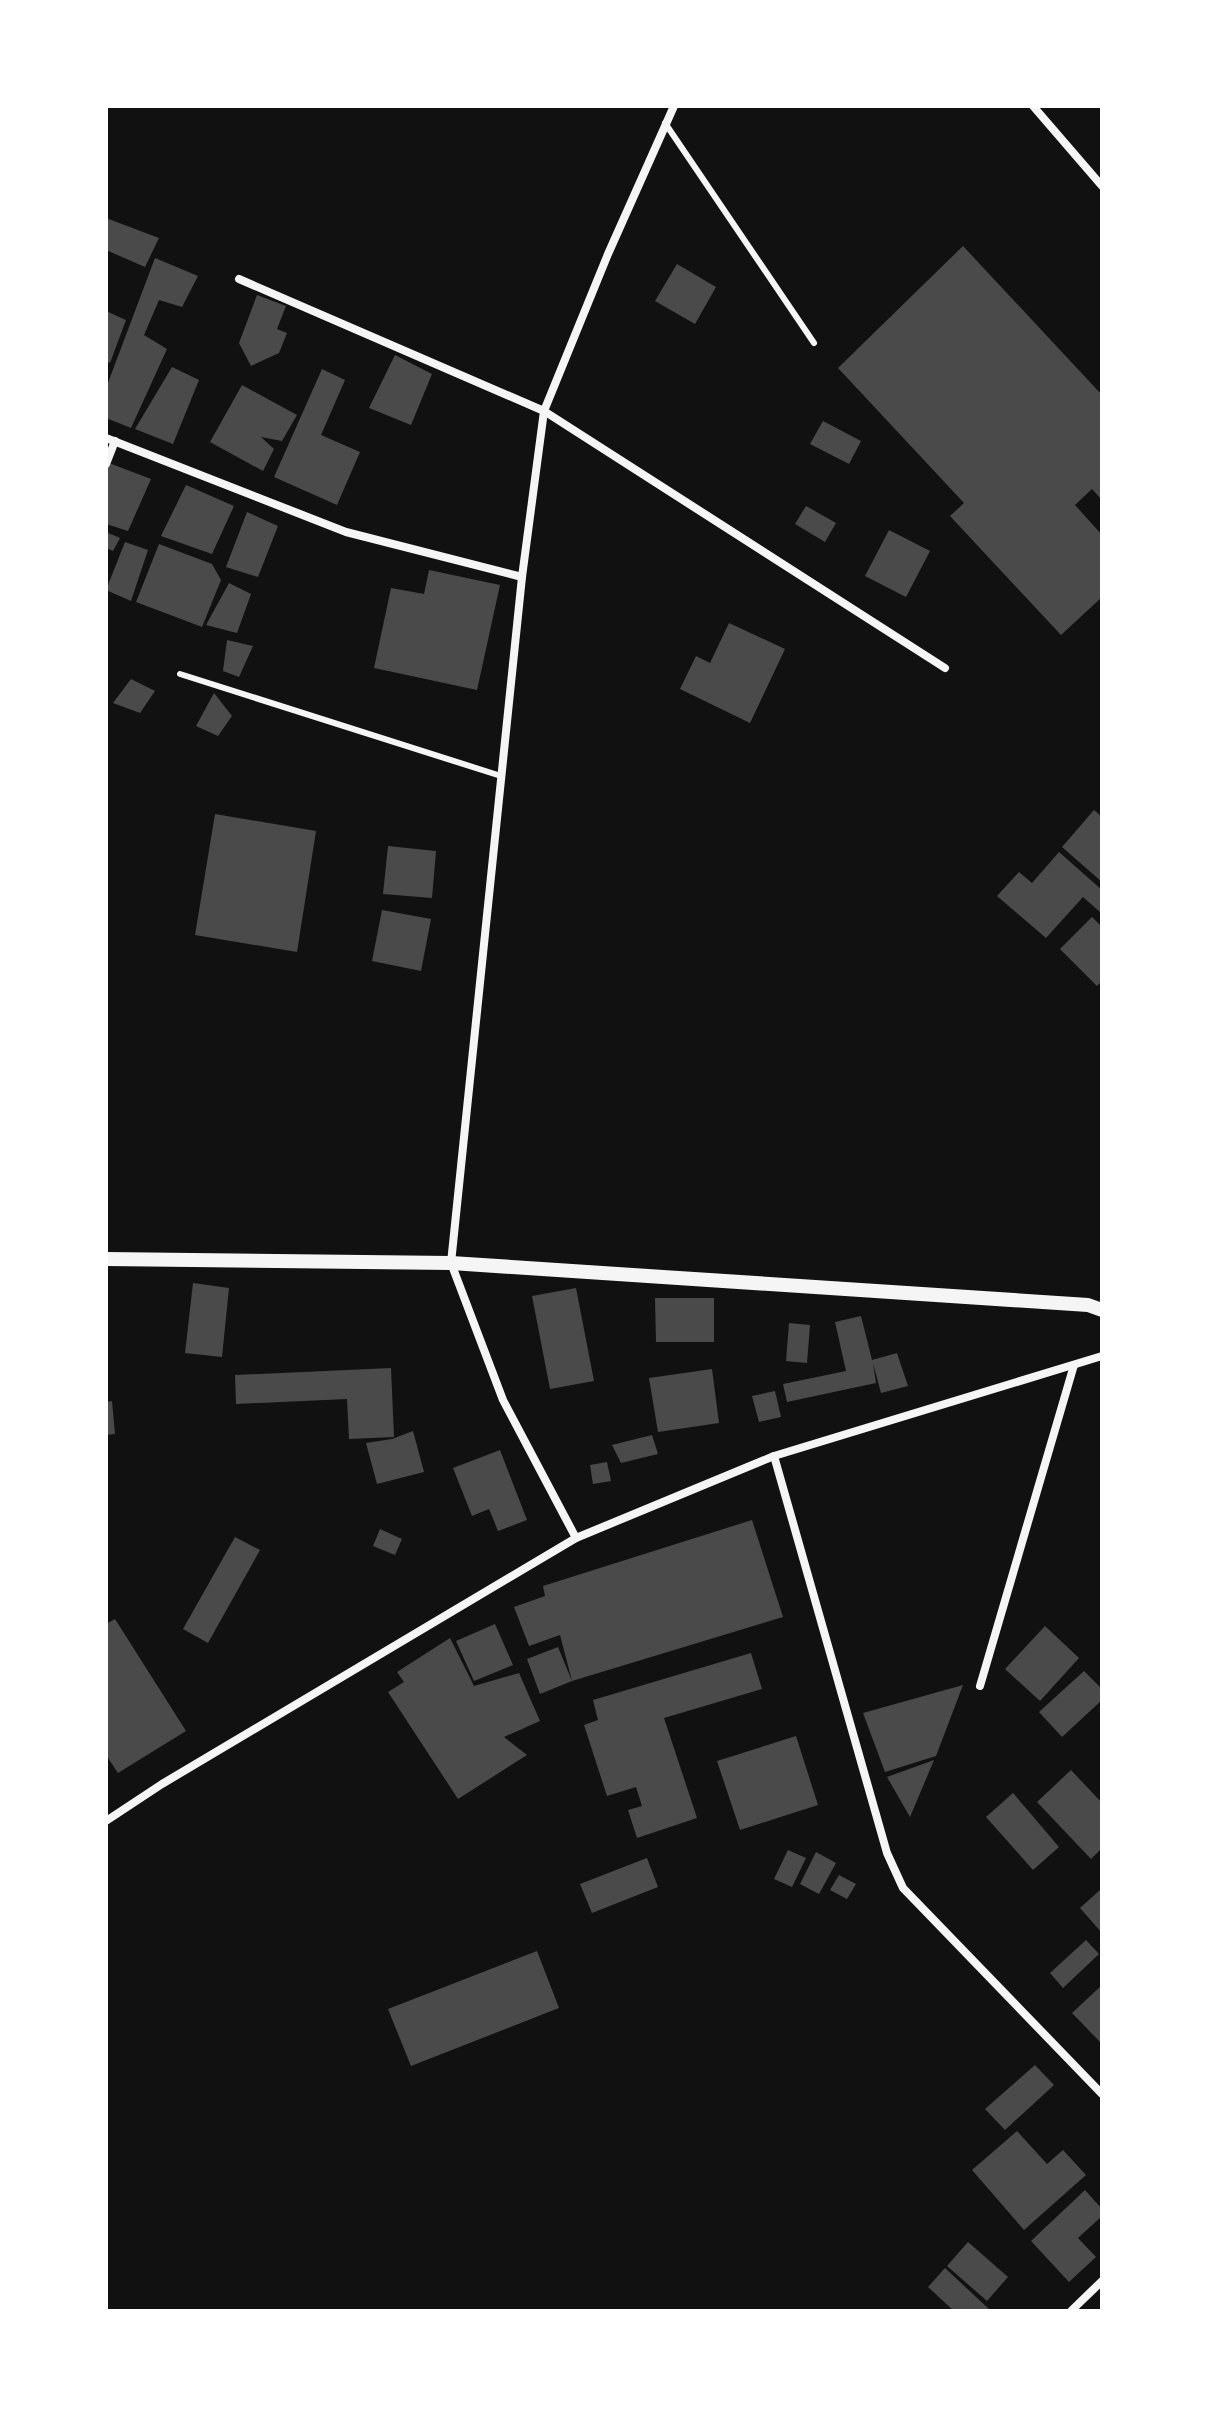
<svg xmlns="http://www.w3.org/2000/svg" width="1208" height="2417" font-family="'IBM Plex Sans',sans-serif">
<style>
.building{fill:#4a4a4a}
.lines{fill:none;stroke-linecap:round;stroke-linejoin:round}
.service{stroke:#f5f5f5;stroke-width:6}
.minor{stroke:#f5f5f5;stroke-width:8}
.tertiary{stroke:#f5f5f5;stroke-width:14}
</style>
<rect width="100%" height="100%" fill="#111"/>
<g class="building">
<polygon points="106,218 159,238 145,267 106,250"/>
<polygon points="963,246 1102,395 1102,500 1092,489 1075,505 1102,535 1102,597 1061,635 950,516 964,503 838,368"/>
<polygon points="155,258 198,276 182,307 159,300 144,335 167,349 131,428 106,418 106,388"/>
<polygon points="677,264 716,287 695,324 655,301"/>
<polygon points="257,295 286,306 277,329 287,333 279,353 251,366 239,343"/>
<polygon points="106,311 126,320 110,363 106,361"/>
<polygon points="395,355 432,374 411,425 369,408"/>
<polygon points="172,367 199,380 173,444 135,429"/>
<polygon points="322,369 345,380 321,435 360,452 337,505 274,477"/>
<polygon points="242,385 297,415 282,441 261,437 274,449 263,471 210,442"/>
<polygon points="823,421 861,441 849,464 810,444"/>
<polygon points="109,463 151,479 128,531 106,524 106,470"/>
<polygon points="186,485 234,506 212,554 161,536"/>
<polygon points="806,506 836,523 825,542 795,524"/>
<polygon points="247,512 278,526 258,577 226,567"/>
<polygon points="889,530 930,551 906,597 865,576"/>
<polygon points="106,532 120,538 113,551 106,548"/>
<polygon points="125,542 148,550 131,601 106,590"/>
<polygon points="159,544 212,564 221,580 202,627 136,602"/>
<polygon points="429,570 500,585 477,690 374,668 391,588 424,594"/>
<polygon points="229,583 251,594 237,633 206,625"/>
<polygon points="729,623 785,649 750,723 680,689 696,656 710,663"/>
<polygon points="227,640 253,646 239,677 223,671"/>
<polygon points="131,679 155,691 140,713 113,703"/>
<polygon points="214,693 232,716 218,736 196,726"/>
<polygon points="1094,810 1102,817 1102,882 1062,847"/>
<polygon points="215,814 316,831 297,952 195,935"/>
<polygon points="388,846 436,851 432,898 383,894"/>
<polygon points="1059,852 1102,890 1102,910 1100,912 1083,897 1046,938 997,896 1019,872 1032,883"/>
<polygon points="382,910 431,919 421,971 372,961"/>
<polygon points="1092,917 1102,927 1102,981 1097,986 1060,949"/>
<polygon points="193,1283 229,1288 222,1357 185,1353"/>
<polygon points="576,1288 594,1381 550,1389 532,1296"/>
<polygon points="655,1298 714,1298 714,1342 656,1342"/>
<polygon points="861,1316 872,1360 897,1353 908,1386 881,1393 873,1363 876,1383 787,1402 783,1384 846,1371 835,1322"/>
<polygon points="789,1323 810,1325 807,1363 786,1361"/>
<polygon points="391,1368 394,1437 349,1439 347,1399 236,1404 235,1375"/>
<polygon points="712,1369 719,1423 658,1432 649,1378"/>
<polygon points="775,1391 781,1417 759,1422 752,1396"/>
<polygon points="112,1401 115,1434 106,1435 106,1402"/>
<polygon points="413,1431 424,1472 377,1484 366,1443 392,1439"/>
<polygon points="652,1435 658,1454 621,1463 612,1445"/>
<polygon points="500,1450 527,1520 498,1531 489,1509 472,1516 453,1468"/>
<polygon points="607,1462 611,1481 593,1484 590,1465"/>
<polygon points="752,1520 783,1617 572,1681 560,1635 529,1646 514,1607 545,1596 543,1586"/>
<polygon points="380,1529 402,1539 395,1555 373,1546"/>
<polygon points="235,1537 260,1550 208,1643 183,1629"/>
<polygon points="115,1619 186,1731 118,1773 106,1755 106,1624"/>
<polygon points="495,1624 513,1665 474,1681 456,1641"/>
<polygon points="1045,1626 1079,1658 1040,1701 1005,1669"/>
<polygon points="450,1638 474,1686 519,1673 540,1721 504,1737 527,1755 458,1799 388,1692 404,1682 397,1672"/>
<polygon points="558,1647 572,1681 540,1694 527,1659"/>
<polygon points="751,1653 762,1689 664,1718 697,1818 637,1838 628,1810 642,1806 636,1787 607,1796 584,1725 598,1720 593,1700"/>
<polygon points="1084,1671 1102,1689 1102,1700 1062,1737 1039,1712"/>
<polygon points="963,1685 936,1756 885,1772 863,1713"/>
<polygon points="796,1736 818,1805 740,1830 717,1761"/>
<polygon points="934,1760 910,1817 887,1777"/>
<polygon points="1071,1770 1102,1803 1102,1848 1091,1859 1037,1802"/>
<polygon points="1013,1793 1059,1847 1033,1870 986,1817"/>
<polygon points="788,1850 806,1858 792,1887 774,1879"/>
<polygon points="816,1852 836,1863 819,1894 800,1884"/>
<polygon points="647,1858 658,1887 592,1913 580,1884"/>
<polygon points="839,1875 856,1884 847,1899 830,1890"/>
<polygon points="1100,1890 1102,1892 1102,1933 1080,1908"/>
<polygon points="1086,1940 1099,1954 1063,1988 1050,1973"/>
<polygon points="537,1951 559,2008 411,2066 388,2009"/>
<polygon points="1102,1985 1102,2044 1072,2013"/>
<polygon points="1035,2065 1054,2085 1005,2130 985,2109"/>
<polygon points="1017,2131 1047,2164 1063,2150 1086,2175 1024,2230 972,2170"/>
<polygon points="1085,2190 1102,2209 1102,2216 1078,2238 1096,2257 1069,2282 1031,2241"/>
<polygon points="968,2242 1008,2277 987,2301 947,2266"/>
<polygon points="945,2268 991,2311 954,2311 928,2287"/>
</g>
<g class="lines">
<g class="service">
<polyline points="665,123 814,343"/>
<polyline points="180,674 501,776"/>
</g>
<g class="minor">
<polyline points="1033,106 1102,186"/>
<polyline points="239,279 544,411 945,668"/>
<polyline points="106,438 346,532 522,577"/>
<polyline points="106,464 115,441"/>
<polyline points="774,1456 887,1853 903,1888 1102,2094"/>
<polyline points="576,1538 503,1400 451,1263 522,577 544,411 608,254 674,106"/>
<polyline points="980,1686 1074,1365"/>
<polyline points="106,1821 162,1784 576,1538 774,1456 1102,1356"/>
<polyline points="1071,2311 1102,2281"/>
</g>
<polyline class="tertiary" points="106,1259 451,1263 1088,1305 1102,1310"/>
</g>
<rect width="1208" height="2417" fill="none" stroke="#ffffff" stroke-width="216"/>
</svg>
